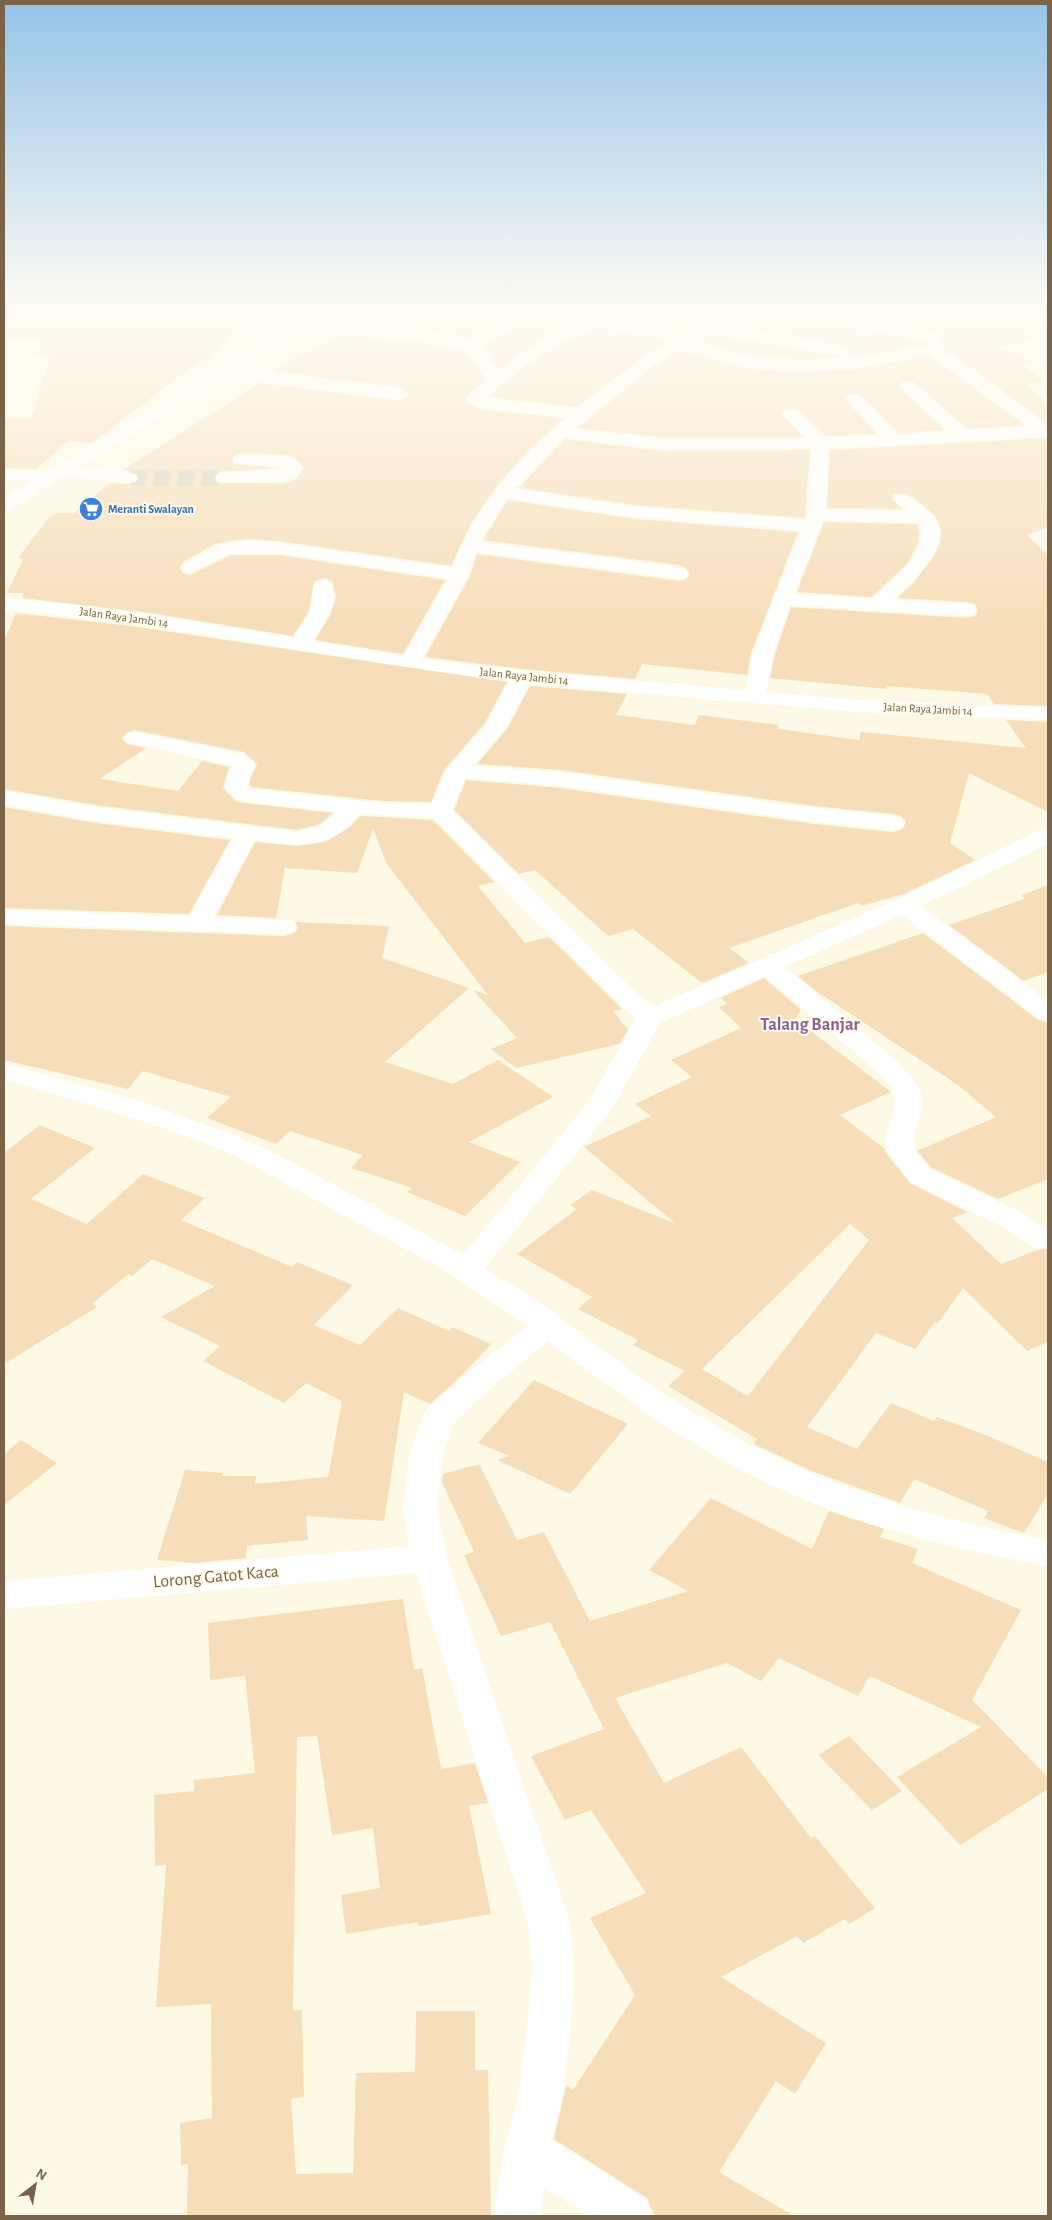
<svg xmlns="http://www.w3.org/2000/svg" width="1052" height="2220" font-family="'Alegreya Sans',sans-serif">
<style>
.building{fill:#f6deba;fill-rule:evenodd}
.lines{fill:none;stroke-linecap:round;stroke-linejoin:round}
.minor-tunnel{stroke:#ddd4be;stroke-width:16;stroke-dasharray:16 8;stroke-linecap:butt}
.minor{fill:#fff;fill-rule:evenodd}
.labels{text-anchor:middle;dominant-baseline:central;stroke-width:4;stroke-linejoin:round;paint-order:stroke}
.far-shop-label{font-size:12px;font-weight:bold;fill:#366cbe;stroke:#fffced;text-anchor:start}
.far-street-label{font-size:12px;fill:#7a6347;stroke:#fffced}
.quarter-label{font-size:18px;font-weight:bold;fill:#8f5f97;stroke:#fffced}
.near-street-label{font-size:18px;fill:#7a6347;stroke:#fffced}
</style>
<rect width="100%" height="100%" fill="#fef9e5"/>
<g class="building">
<polygon points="4,313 258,313 229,337 210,361 201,360 92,443 69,441 36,469 4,468 4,418 31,419 50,356 32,355 48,341 4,339"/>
<polygon points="383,313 513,313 471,339 408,327 360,325"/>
<polygon points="536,313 591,315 550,334 497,369 484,348"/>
<polygon points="629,313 717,313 685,331 612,318 618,318"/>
<polygon points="741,313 802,313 811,319 913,339 925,342 926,345 868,355 808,360 748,355 694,341 706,334 844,357 853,352 844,345 723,324"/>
<polygon points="840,313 1043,313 1026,324 1044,329 1024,335 1035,338 1000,348 1038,363 1024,366 1046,382 1025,384 1048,404 1048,424 966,363 945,351 940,334 890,321"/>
<polygon points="595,327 669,340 642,357 577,407 488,397 528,364 559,345"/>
<path d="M 337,336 L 408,340 L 467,351 L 485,380 L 464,398 L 467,403 L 481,410 L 564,418 L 531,448 L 498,484 L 471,524 L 451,566 L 279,541 L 247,539 L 217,543 L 183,562 L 180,567 L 182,573 L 190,575 L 231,555 L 279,555 L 445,580 L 403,654 L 315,640 L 331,614 L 336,597 L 332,581 L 324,578 L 314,581 L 309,611 L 293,636 L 150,613 L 22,598 L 24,593 L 7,593 L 23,559 L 18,558 L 48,518 L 56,513 L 74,513 L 109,483 L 136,484 L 140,479 L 138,473 L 123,470 L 126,468 L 260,383 L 400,401 L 409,395 L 406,390 L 400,387 L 271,371 ZM 242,453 L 289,455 L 295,458 L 304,467 L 297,479 L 284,483 L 215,483 L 213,477 L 217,472 L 280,468 L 234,464 L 232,461 L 234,456 Z"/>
<polygon points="679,350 746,368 789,372 850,370 929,356 1025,425 968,429 914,382 903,381 899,387 945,430 899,433 860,394 850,394 845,399 877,434 826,436 797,409 785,409 781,414 803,437 661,437 578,428 654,366"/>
<polygon points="1048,438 1048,527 1027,535 1048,555 1048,706 994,704 987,694 887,686 887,689 770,678 775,654 791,607 967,618 975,616 978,611 975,604 967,602 898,598 915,581 934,556 940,543 941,530 936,517 915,498 900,493 894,494 891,499 903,509 827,508 830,450"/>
<polygon points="565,439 661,451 810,450 805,515 804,518 635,505 519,488"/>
<polygon points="508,500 635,519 798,532 751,653 747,675 642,664 635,679 522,669 425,657 470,576 477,554 679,581 686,579 690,574 686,568 679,565 483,540"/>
<polygon points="824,522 917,524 919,533 918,544 907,564 872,597 797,592"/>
<polygon points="16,613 131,626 507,682 484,724 444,770 431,802 382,801 252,787 249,785 251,777 257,764 244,752 134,730 126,733 122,739 127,744 146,748 100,779 178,791 202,761 229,767 223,788 237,802 333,813 320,824 297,830 96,805 4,789 4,641"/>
<polygon points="530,686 627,694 616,715 695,725 699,715 779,725 778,729 859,740 861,732 1026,748 1006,720 1048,722 1048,812 969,773 950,843 975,860 904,894 861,906 858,903 729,948 749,963 702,983 633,929 608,936 535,870 519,874 454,810 466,780 561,788 814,824 893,832 903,829 906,822 901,816 893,814 814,806 561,770 477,764 507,729"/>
<polygon points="4,807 96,823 230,840 189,914 4,908"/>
<polygon points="360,816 433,820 494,882 478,886 525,943 549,937 622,1009 613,1011 628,1030 619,1044 516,1068 491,1049 517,1038 473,990 488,995 387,864 373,829 357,873 285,868 276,918 217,915 255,842 298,846 325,842 349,828"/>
<polygon points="1048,885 1048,972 1024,981 949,925 1024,899 1022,895"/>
<polygon points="295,922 389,926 382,958 469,988 385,1062 453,1084 498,1060 553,1097 469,1142 520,1162 465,1216 407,1192 412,1188 351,1168 363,1155 290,1131 276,1144 207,1118 231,1097 143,1071 128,1089 4,1060 4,926 284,936 295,933 298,928"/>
<polygon points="923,933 1038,1020 1048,1023 1048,1179 998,1199 932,1168 917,1151 996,1117 958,1085 816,991 798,976"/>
<path d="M 764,978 L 801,1010 L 795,1019 L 891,1092 L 840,1115 L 885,1149 L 886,1153 L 910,1183 L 967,1212 L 952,1218 L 1001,1264 L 1037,1250 L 1048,1249 L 1048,1342 L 1027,1351 L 963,1288 L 938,1323 L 935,1322 L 915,1349 L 876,1333 L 807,1427 L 857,1449 L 891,1403 L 934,1421 L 937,1417 L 983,1434 L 1048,1462 L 1048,1494 L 1024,1533 L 984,1518 L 988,1511 L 914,1479 L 900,1503 L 809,1470 L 754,1444 L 757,1439 L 668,1386 L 685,1371 L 633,1345 L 638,1340 L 578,1309 L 592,1297 L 517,1254 L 577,1209 L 570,1205 L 592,1190 L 676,1224 L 584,1147 L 651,1116 L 635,1104 L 692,1077 L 671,1060 L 741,1028 L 719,1007 L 728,1004 L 720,998 ZM 850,1224 L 869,1240 L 748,1396 L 702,1369 Z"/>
<polygon points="40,1125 95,1148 31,1199 87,1224 143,1174 205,1198 181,1220 292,1267 297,1262 353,1285 314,1325 360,1345 398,1308 449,1331 452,1327 491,1344 461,1376 430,1404 404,1392 384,1521 306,1516 308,1540 247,1546 246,1558 194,1563 157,1560 185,1470 223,1473 222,1476 256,1476 255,1484 328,1477 342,1401 306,1383 284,1403 203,1361 220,1346 161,1317 215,1286 152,1259 132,1276 128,1274 92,1304 97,1307 4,1364 4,1153"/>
<polygon points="534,1380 628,1424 570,1494 497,1460 509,1456 478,1443"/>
<polygon points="21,1440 57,1463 4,1505 4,1454"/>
<polygon points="479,1464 517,1540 544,1532 590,1621 688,1591 649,1570 711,1498 812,1549 829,1511 884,1529 880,1537 918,1549 912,1563 1021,1610 972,1700 1048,1777 1048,1789 960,1845 897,1777 981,1727 870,1676 858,1696 779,1658 761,1681 727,1663 615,1698 664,1783 741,1747 811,1838 815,1836 875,1908 849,1924 845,1919 803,1943 797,1936 721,1977 826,2043 795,2094 776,2081 719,2172 794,2216 658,2216 654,2214 647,2198 554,2139 565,2090 567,2086 573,2090 635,1995 590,1918 646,1893 591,1810 565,1820 531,1756 604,1729 550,1622 501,1636 464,1555 474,1552 442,1482 443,1474"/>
<polygon points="403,1599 414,1670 422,1668 441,1769 475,1763 488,1803 469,1806 491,1914 419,1926 418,1922 346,1934 341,1895 380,1888 373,1828 332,1835 317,1736 297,1737 293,2011 302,2010 304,2097 291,2099 296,2174 353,2173 356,2073 415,2072 416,2011 475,2011 475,2070 488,2070 491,2216 187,2216 188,2164 181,2165 180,2123 212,2118 211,2004 156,2007 166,1865 155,1866 154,1795 194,1791 194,1780 255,1773 245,1676 210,1680 208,1623"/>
<polygon points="849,1736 902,1791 872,1810 818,1755"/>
</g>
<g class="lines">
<polyline class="minor-tunnel" points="130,478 223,478"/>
<g class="minor">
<path d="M 314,313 L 331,313 L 315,324 L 408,329 L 471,341 L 517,313 L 534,313 L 481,347 L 497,372 C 520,354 580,313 609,313 L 611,316 L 608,319 L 685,333 L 721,313 L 739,313 L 718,325 L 844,347 L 851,351 L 844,355 L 706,332 L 689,342 C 715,350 741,357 768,360 C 822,367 875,357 928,346 L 927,341 L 913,337 L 811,317 L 804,313 C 849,313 896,322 939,336 L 943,352 L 965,365 L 1048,426 L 1048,436 L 828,448 L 825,510 L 909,511 L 893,499 L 896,495 C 907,493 915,500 923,506 C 964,535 917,578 893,600 L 967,604 L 974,606 L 976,610 L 974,614 L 967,616 L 790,605 L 773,654 L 766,692 L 858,700 L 1048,708 L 1048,720 L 858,712 L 529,684 L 505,728 L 473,766 L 561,772 L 814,808 L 893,816 L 901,818 L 904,823 L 901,828 L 893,830 L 814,822 L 561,786 L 465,778 L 452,810 L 613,971 L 653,1007 L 896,900 L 1040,830 L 1048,828 L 1048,844 L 921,906 L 1048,1001 L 1048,1021 L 1039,1018 L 902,915 L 784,967 L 897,1061 L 916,1083 L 920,1089 L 923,1105 L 914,1136 L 915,1151 L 931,1170 L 1023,1213 L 1048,1230 L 1048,1247 L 1041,1249 L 1030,1246 L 1003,1227 L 911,1182 L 887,1152 L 886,1136 L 895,1105 L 893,1090 L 879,1073 L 764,976 L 660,1023 L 611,1110 L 485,1268 L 560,1316 L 562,1320 C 617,1360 670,1401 729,1433 C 834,1491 931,1518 1048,1540 L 1048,1566 C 928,1545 808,1512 703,1449 C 649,1417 599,1379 548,1341 L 491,1388 L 454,1423 L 443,1456 L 437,1507 L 447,1558 L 570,1923 L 574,1970 L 571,2027 L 562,2098 L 552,2140 L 646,2200 L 653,2216 L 589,2216 L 544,2187 L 540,2216 L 494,2216 L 504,2150 L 518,2098 L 527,2027 L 532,1970 L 528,1923 L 416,1573 L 4,1609 L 4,1581 L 409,1546 L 403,1507 L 409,1456 L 423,1417 L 427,1409 L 469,1372 L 527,1326 L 444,1270 L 237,1157 L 200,1141 L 149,1123 L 4,1079 L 4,1063 L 143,1102 L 239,1137 L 294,1163 L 463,1255 L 589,1101 L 636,1019 L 595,981 L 434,818 L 359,814 C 330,852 296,846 254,840 L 214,917 L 284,920 L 293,922 L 296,927 L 293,932 L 284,934 L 4,924 L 4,910 L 190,916 L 233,838 L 96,821 L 4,805 L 4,791 L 96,807 L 297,832 L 321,826 L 337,812 L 245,802 L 237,800 L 225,788 L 227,776 L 232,766 L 127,742 L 123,738 L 127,734 L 134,732 L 244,754 L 255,764 L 249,776 L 247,786 L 251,789 L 382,803 L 432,804 L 446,771 L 486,725 L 510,681 C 340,660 174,625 4,610 L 4,598 C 102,606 198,622 294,638 L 311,612 L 314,586 L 316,582 L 323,580 L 330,582 C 342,600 322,627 312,641 L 404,656 L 448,579 L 279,553 L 231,553 L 190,573 L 184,572 L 181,568 L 184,564 L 218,545 L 247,541 L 279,543 L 452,568 C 473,508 520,458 568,417 L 481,408 L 468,402 L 465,399 L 468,396 L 487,380 L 468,349 L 408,338 L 302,332 L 236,369 L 400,389 L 405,391 L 408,394 L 405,397 L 400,399 L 224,377 L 78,468 L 130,473 L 136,474 L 138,478 L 136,482 L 130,483 L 64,476 L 10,510 L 4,511 L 4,499 L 33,481 L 4,480 L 4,470 L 49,471 L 216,369 ZM 595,325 L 674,339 L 643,358 L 578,409 L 483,398 L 527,362 L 558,343 ZM 679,348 C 709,357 738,366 769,369 C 823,375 876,365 929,354 L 1030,427 L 967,431 L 913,383 L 903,383 L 900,386 L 903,389 L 949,432 L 898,435 L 860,396 L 850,396 L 847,399 L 881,436 L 825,438 L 797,411 L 785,411 L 783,414 L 807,439 L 661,439 L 573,429 L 653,364 ZM 564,437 L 661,449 L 812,448 L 807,515 L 805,520 L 635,507 L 515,489 ZM 507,498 L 635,517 L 801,530 L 753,654 L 746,690 L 522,671 L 422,659 L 468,575 L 476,552 L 679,579 L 685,577 L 688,573 L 685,569 L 679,567 L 480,542 ZM 823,520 L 919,522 C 931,553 893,580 873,599 L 794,594 Z"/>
<polygon points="242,455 288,457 294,459 302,466 296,477 283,481 217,482 215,478 217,474 223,473 280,471 285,467 236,463 234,460 236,457"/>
</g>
</g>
<linearGradient id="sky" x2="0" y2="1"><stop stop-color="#94c3e9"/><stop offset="0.5" stop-color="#fffcf3"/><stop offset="1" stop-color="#fffcf3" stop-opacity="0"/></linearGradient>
<rect width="1052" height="624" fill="url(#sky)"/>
<defs>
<g id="supermarket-disc" transform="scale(1.25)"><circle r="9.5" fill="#3f7fe0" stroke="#fffced"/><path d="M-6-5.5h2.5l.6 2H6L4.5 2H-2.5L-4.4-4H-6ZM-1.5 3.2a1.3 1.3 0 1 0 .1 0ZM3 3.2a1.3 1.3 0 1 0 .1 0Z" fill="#fff"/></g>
</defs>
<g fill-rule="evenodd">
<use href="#supermarket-disc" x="91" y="509"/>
</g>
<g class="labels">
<g class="far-shop-label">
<text x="108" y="509">Meranti Swalayan</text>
</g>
<g class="far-street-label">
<text transform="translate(124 617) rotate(8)">Jalan Raya Jambi 14</text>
<text transform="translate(524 676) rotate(6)">Jalan Raya Jambi 14</text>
<text transform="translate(928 709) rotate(3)">Jalan Raya Jambi 14</text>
</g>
<g class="quarter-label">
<text x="810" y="1025">Talang Banjar</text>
</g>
<g class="near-street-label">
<text transform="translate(216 1577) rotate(-5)">Lorong Gatot Kaca</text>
</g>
</g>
<rect width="1052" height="2220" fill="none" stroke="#7a6347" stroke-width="10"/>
<g transform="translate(35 2185) rotate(31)" stroke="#fffced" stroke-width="4" paint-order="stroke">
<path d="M0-4L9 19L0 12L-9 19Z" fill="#7a6347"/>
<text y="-8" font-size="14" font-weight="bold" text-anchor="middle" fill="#7a6347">N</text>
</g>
</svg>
